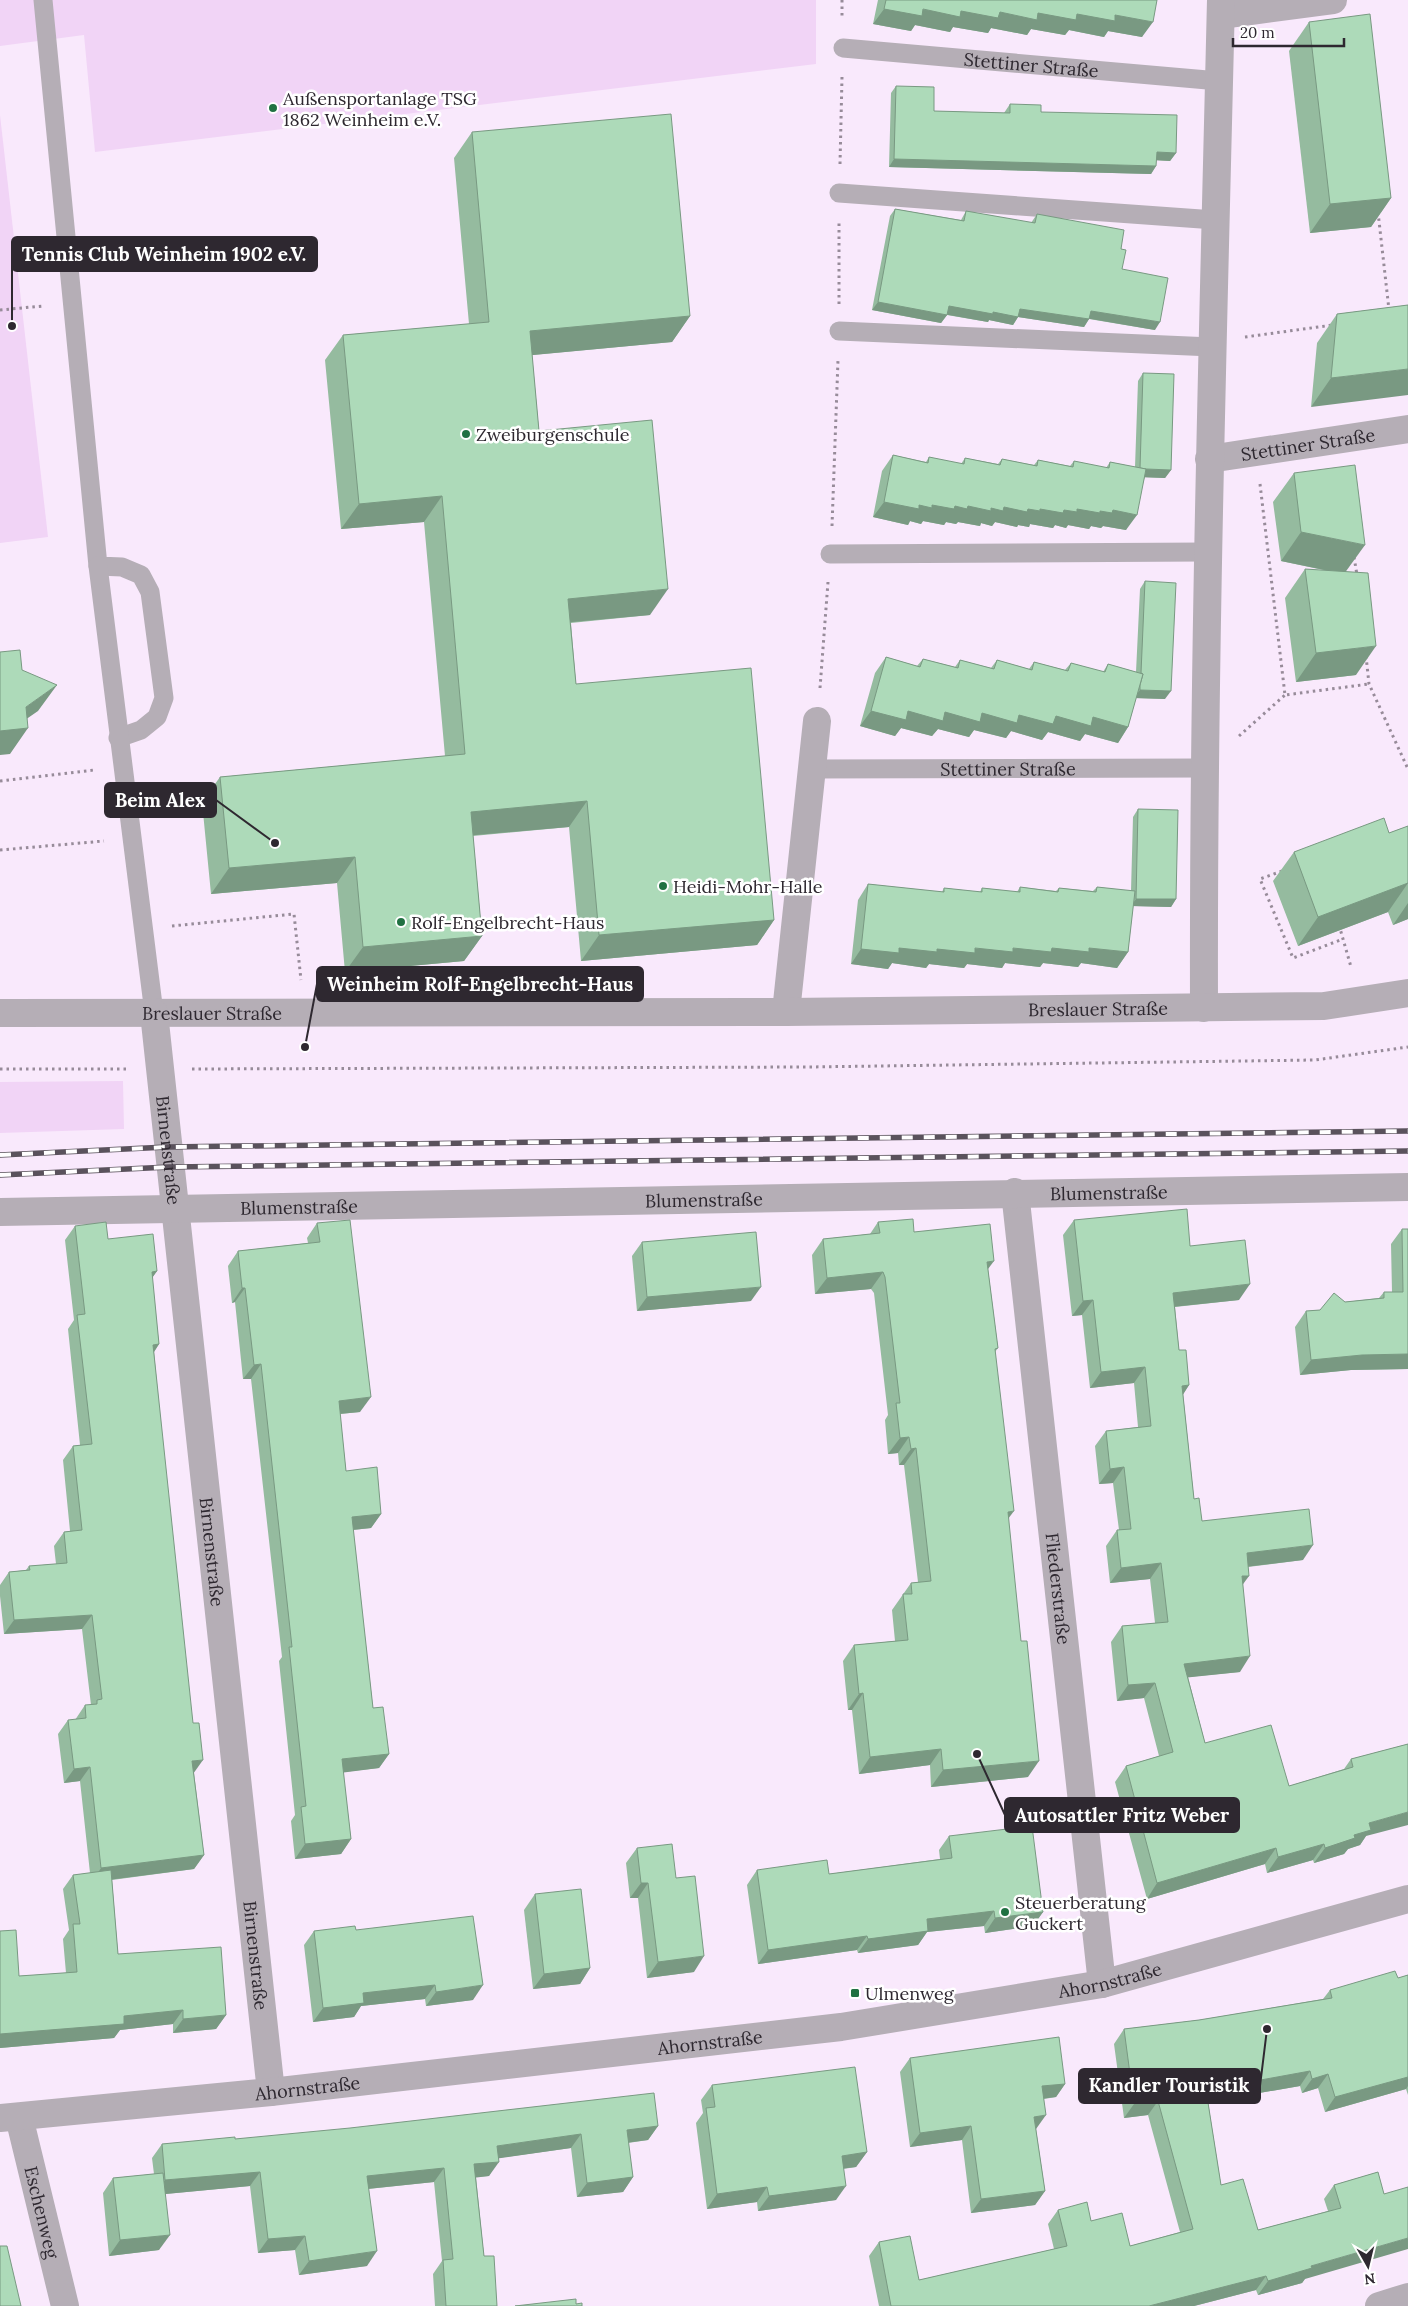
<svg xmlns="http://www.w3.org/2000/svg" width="1408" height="2306" font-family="Lora,serif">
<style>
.green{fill:#f1d4f6}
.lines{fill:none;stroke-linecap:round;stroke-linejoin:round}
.path{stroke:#978b99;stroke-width:3;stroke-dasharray:2.5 4;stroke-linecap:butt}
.lane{stroke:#b5aeb6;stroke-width:19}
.street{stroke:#b5aeb6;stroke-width:28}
.rail-casing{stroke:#5a525c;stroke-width:5.5}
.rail{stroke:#fff;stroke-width:4;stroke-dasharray:11;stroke-linecap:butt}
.wall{fill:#95bb9f}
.shaded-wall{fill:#799982}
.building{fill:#addab9;stroke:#799982}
.poi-dot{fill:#207142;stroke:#fff;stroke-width:2}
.labels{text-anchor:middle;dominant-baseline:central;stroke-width:5;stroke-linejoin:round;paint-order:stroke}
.street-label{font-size:18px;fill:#2e2830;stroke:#fff}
.poi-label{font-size:18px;fill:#2e2830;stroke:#fff;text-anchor:start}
.leader{fill:none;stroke:#2e2830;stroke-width:2}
.callout-dot{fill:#2e2830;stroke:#fff;stroke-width:2}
.callout{fill:#2e2830;stroke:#2e2830;stroke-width:2}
.callout-label{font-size:19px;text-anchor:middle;font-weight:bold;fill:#fff}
</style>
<rect width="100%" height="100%" fill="#f9e9fc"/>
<g class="green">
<polygon points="0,0 816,0 816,64 95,152 84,35 0,46"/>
<polygon points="0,115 48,537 0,543"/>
<polygon points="123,1081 124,1129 0,1133 0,1082"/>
</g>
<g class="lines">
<g class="path">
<polyline points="842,0 842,19"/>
<polyline points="840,164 842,77"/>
<polyline points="1378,212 1389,310"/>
<polyline points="839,304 839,222"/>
<polyline points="0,310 43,306"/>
<polyline points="1245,337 1333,325"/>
<polyline points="1260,484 1285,695 1369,684"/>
<polyline points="832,526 838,360"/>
<polyline points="1354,557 1357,575"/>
<polyline points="1366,656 1369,684 1408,769"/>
<polyline points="820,688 828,582"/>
<polyline points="1239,736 1285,695"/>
<polyline points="0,781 94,770"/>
<polyline points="0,850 104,841"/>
<polyline points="1282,871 1260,879 1293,958 1343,939"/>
<polyline points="1339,925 1351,967"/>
<polyline points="172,926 294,914 301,980"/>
<polyline points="0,1069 126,1069"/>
<polyline points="192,1069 807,1067 1315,1060 1408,1047"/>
</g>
<g class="lane">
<polyline points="43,0 98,566 122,567 141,575 150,592 164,698 157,717 141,730 118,738"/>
<path id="s1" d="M 843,48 L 1219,81"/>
<polyline points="839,193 1215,220"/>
<polyline points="839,331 1212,347"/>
<polyline points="830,554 1206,552"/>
<polyline points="98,566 154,1013"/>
<path id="s2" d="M 813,769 L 1203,768"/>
</g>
<g class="street">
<polyline points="1221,15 1333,0"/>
<path id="s3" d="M 1209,459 L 1408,429"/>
<path d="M 1204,1008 C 1203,671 1213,336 1221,0"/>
<polyline points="786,1012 817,721"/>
<path id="s4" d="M 0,1013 L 786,1012 L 1324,1006 L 1408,993"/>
<path id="s5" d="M 154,1013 L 271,2092"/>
<path id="s6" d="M 1015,1192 L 1102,1984"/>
<path id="s7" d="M 0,1212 L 1408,1187"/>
<path id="s8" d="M 19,2117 L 65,2306"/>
<path id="s9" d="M 0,2118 L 271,2092 L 841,2027 L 1102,1984 L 1408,1899"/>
<polyline points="1379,2306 1408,2297"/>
</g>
<g class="rail-casing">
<g id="rail">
<polyline points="0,1155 167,1147 1408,1131"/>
<polyline points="0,1175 169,1167 1408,1151"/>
</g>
</g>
<use href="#rail" class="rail"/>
</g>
<g class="wall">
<polygon points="878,0 1157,0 1142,37 1108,31 1104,37 1069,30 1065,35 1031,29 1027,35 991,28 988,33 953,27 950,32 915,25 911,31 873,24"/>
<polygon points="1309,22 1391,198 1371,227 1310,233 1289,51"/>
<polygon points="896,86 934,111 1004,113 1010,104 1041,112 1176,153 1170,161 1156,160 1156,166 1151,174 889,167 891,93"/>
<polygon points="472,132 690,316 672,342 532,355 539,431 650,615 571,623 576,684 774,920 757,945 581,961 569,827 473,836 482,936 464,961 345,972 337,883 211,894 202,802 220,777 445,756 424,522 341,529 325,360 343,335 469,324 454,158"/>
<polygon points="895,209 961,220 966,211 1031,223 1037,214 1121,249 1122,269 1155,330 1089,319 1084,327 1018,317 1013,325 989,320 988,322 947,315 941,323 872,310 890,216"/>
<polygon points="1408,305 1311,407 1317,343 1337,314"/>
<polygon points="1143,373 1171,470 1165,478 1145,477 1126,530 1103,526 1101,528 1091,526 1089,529 1068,525 1066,528 1055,525 1053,528 1030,524 1029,527 1018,525 1017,527 995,522 992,526 981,523 980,526 958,522 956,524 946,522 944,525 923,521 921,524 910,521 908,525 873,517 882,471 893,455 926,462 929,457 961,464 965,458 998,464 1002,459 1034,465 1038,460 1070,466 1074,461 1106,468 1110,462 1135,467 1138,381"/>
<polygon points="1294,473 1346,572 1356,675 1296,682 1285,598 1305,569 1328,571 1281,561 1273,502"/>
<polygon points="1145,581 1165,699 1136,698 1128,727 1118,743 1085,734 1080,741 1048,732 1042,740 1011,731 1006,738 974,730 969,737 938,729 932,736 901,728 895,736 860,726 875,673 886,657 917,666 923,659 955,667 960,660 991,668 997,660 1029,669 1034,662 1065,670 1071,663 1103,672 1108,664 1136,672 1140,589"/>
<polygon points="1138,809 1176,899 1171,907 1133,906 1128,952 1117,968 1081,963 1078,967 1043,963 1040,967 1005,963 1002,968 967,964 964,968 929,964 926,968 892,963 888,969 851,964 858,900 868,884 942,892 944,888 980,892 982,888 1017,892 1020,887 1056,891 1059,888 1093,891 1097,887 1131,891 1133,817"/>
<polygon points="1408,826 1408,919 1393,925 1388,912 1298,946 1273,881 1294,852 1389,833"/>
<polygon points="1074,1220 1190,1246 1239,1300 1175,1307 1179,1350 1189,1385 1183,1394 1194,1499 1202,1521 1303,1560 1248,1567 1243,1584 1240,1672 1188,1677 1205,1743 1289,1786 1344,1769 1351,1759 1408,1744 1366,1836 1360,1845 1348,1849 1344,1854 1314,1863 1313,1860 1267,1873 1265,1864 1147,1899 1115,1782 1126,1766 1159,1756 1144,1698 1117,1701 1111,1642 1122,1626 1155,1623 1150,1579 1110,1583 1106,1546 1117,1530 1119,1530 1113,1483 1099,1484 1095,1446 1106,1431 1138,1427 1134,1383 1090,1388 1082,1315 1072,1316 1063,1235"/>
<polygon points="878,1222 914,1232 988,1269 998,1348 995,1352 1028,1777 931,1787 930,1765 859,1774 852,1710 848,1710 843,1661 854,1645 895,1641 892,1610 911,1583 918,1582 904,1465 899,1465 898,1453 888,1454 885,1420 888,1415 874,1293 871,1289 815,1294 812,1255 823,1239 870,1234"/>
<polygon points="317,1223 360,1412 340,1414 346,1471 381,1514 371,1528 353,1530 373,1708 389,1754 379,1768 343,1772 351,1839 341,1854 295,1859 291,1821 295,1815 279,1661 282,1657 251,1379 243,1379 235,1302 232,1303 228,1266 238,1251 308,1243 307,1238"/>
<polygon points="75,1226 108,1239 157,1271 152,1278 159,1344 154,1352 194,1773 204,1855 194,1869 112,1880 118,1954 226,2015 216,2029 173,2033 173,2024 120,2030 114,2038 0,2048 0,1931 19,1976 66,1973 63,1939 69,1930 63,1889 73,1875 90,1873 80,1781 64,1783 58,1734 68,1720 75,1720 85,1705 91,1705 82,1629 4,1634 0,1596 0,1585 9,1572 26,1570 29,1566 56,1564 54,1546 64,1532 70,1531 63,1460 73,1446 80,1445 68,1329 74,1320 65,1240"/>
<polygon points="1402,1229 1408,1369 1351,1370 1300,1375 1295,1327 1306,1311 1320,1310 1345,1302 1379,1298 1384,1292 1392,1292 1391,1244"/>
<polygon points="642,1242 751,1301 637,1311 632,1256"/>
<polygon points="949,1836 1043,1912 1033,1926 985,1933 984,1926 927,1932 918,1945 858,1953 857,1950 758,1964 747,1885 757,1870 829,1874 940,1859 939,1850"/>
<polygon points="637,1848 694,1972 647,1978 638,1898 630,1898 626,1863"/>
<polygon points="535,1894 590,1968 580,1984 533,1989 524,1910"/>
<polygon points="356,1930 473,2000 426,2006 425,1999 361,2006 354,2017 313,2022 304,1945 314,1931"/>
<polygon points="1408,1975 1408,2095 1406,2089 1325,2112 1318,2088 1302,2093 1300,2086 1208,2102 1221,2185 1258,2230 1328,2211 1324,2199 1334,2185 1378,2172 1302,2283 1258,2295 1256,2290 1194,2306 879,2306 869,2256 879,2242 919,2280 1054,2249 1048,2224 1058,2210 1091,2221 1130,2246 1180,2232 1148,2115 1124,2118 1114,2044 1124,2029 1199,2020 1323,1999 1330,1990 1398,1978"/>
<polygon points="910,2058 1065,2084 1056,2097 1044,2099 1036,2129 1045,2191 1035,2205 971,2213 962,2140 910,2147 900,2072"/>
<polygon points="712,2085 867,2152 856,2167 843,2169 836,2200 758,2211 757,2202 707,2209 696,2123 703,2113 701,2100"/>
<polygon points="658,2126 648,2140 628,2143 633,2177 623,2192 577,2197 571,2148 498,2158 489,2176 476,2177 484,2256 497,2306 435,2306 433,2274 442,2261 434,2182 368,2189 367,2266 299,2275 295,2250 258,2253 250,2186 165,2194 159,2250 109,2256 103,2193 113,2178 154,2174 152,2158 162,2144 235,2139"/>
</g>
<g class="shaded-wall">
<polygon points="884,9 1115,15 1153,22 1142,37 1108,31 1104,37 1069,30 1065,35 1031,29 1027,35 991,28 988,33 953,27 950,32 915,25 911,31 873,24"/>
<polygon points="1157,152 1176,153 1170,161 1151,160"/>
<polygon points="894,159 1156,166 1151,174 889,167"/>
<polygon points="1391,198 1371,227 1310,233 1330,204"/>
<polygon points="878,302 947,315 941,323 872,310"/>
<polygon points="949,306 1020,309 1089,319 1084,327 1018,317 1013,325 989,320 988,322 943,314"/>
<polygon points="1091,311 1160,322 1155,330 1085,318"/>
<polygon points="690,316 672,342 512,357 530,331"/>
<polygon points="1408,369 1408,395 1311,407 1331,378"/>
<polygon points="1140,469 1171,470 1165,478 1135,477"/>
<polygon points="442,496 424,522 341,529 359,504"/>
<polygon points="884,502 919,505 932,505 968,506 991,508 1004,507 1028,509 1077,509 1100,511 1113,510 1137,515 1126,530 1103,526 1101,528 1091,526 1089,529 1068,525 1066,528 1055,525 1053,528 1030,524 1029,527 1018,525 1017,527 995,522 992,526 981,523 980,526 958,522 956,524 946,522 944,525 923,521 921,524 910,521 908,525 873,517"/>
<polygon points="1301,532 1365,545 1344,574 1281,561"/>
<polygon points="668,589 650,615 550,624 568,599"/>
<polygon points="1376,646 1356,675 1296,682 1316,653"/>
<polygon points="57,685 38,711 12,729 28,728 10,754 0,755 0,731 26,707"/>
<polygon points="1140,690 1171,691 1165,699 1134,698"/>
<polygon points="871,711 908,711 1093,717 1128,727 1118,743 1085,734 1080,741 1048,732 1042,740 1011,731 1006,738 974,730 969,737 938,729 932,736 901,728 895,736 860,726"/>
<polygon points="587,801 569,827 453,837 471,812"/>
<polygon points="355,857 337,883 211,894 229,868"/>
<polygon points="1408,883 1388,912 1298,946 1318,917"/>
<polygon points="1136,899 1176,899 1171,907 1131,906"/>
<polygon points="1408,903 1408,919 1393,925"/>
<polygon points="774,920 757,945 581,961 599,935"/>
<polygon points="482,936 464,961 345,972 363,947"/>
<polygon points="899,948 937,949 1089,948 1128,952 1117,968 1081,963 1078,967 1043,963 1040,967 1005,963 1002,968 967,964 964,968 929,964 926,968 892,963 888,969 851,964 861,949"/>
<polygon points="994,1261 982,1277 987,1262"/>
<polygon points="157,1271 147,1285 152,1272"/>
<polygon points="883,1272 871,1289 815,1294 827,1278"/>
<polygon points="1250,1284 1239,1300 1162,1308 1173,1293"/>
<polygon points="761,1287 751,1301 637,1311 647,1297"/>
<polygon points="242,1288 245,1288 235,1302 232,1303"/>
<polygon points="1093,1300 1082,1315 1072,1316 1083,1301"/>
<polygon points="159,1344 150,1358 153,1345"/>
<polygon points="1408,1354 1408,1369 1351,1370 1300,1375 1311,1360 1362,1355"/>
<polygon points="261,1364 251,1379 243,1379 254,1365"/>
<polygon points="1145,1367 1134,1383 1090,1388 1101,1372"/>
<polygon points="1189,1385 1179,1401 1182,1386"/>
<polygon points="371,1397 360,1412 328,1415 339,1401"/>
<polygon points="909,1437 898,1453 888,1454 900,1438"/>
<polygon points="916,1448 904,1465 899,1465 911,1449"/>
<polygon points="1124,1467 1113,1483 1099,1484 1110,1469"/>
<polygon points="1014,1511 1002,1527 1008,1512"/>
<polygon points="381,1514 371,1528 342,1531 352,1517"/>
<polygon points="1313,1545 1303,1560 1236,1568 1247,1553"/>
<polygon points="1161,1563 1150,1579 1110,1583 1121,1568"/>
<polygon points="1242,1576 1249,1576 1238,1591"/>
<polygon points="92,1615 82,1629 4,1634 14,1620"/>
<polygon points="1250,1656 1240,1672 1173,1679 1184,1664"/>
<polygon points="1155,1683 1144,1698 1117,1701 1128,1685"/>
<polygon points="863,1693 852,1710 848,1710 859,1694"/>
<polygon points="941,1749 930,1765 859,1774 870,1757"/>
<polygon points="389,1754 379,1768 332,1774 342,1759"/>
<polygon points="203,1760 193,1774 192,1761"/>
<polygon points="1039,1761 1028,1777 931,1787 943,1770"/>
<polygon points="90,1767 80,1781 64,1783 74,1769"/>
<polygon points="1408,1812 1408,1825 1366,1836 1360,1845 1348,1849 1344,1854 1314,1863 1325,1848 1354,1835 1369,1823"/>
<polygon points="351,1839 341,1854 295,1859 305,1844"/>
<polygon points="1324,1844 1313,1860 1267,1873 1278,1857"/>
<polygon points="1276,1848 1265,1864 1147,1899 1157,1883"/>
<polygon points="204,1855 194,1869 92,1882 101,1868"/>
<polygon points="641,1883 648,1883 638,1898 630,1898"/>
<polygon points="994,1911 984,1926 927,1932 918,1945 858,1953 868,1939 927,1919"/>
<polygon points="1043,1912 1033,1926 985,1933 995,1918"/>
<polygon points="867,1936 857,1950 758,1964 768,1950"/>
<polygon points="704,1956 694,1972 647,1978 658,1962"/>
<polygon points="590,1968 580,1984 533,1989 544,1974"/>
<polygon points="435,1985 425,1999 361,2006 354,2017 313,2022 323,2008 363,1993"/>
<polygon points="483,1985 473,2000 426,2006 436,1992"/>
<polygon points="183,2010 173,2024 120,2030 114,2038 0,2048 0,2034 124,2016"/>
<polygon points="226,2015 216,2029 173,2033 183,2019"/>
<polygon points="1310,2071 1300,2086 1196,2104 1206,2090"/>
<polygon points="1328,2074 1318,2088 1302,2093 1312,2079"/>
<polygon points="1408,2077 1408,2086 1406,2089 1325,2112 1335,2097"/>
<polygon points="1065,2084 1056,2097 1032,2100 1042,2086"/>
<polygon points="1158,2101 1148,2115 1124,2118 1134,2104"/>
<polygon points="1046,2115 1036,2129 1034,2117"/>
<polygon points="658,2126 648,2140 617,2144 627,2130"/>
<polygon points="971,2126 962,2140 910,2147 920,2133"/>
<polygon points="581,2134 571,2148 487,2160 497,2146"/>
<polygon points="867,2152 856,2167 831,2170 842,2156"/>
<polygon points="499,2162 489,2176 464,2179 474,2164"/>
<polygon points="444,2168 434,2182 357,2190 367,2176"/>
<polygon points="260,2172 250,2186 155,2195 165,2180"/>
<polygon points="633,2177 623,2192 577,2197 587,2183"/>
<polygon points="846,2186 836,2200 758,2211 769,2196"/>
<polygon points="767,2187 757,2202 707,2209 717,2194"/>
<polygon points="1045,2191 1035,2205 971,2213 981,2199"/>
<polygon points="170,2235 159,2250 109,2256 120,2240"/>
<polygon points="305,2236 295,2250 258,2253 268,2239"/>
<polygon points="1408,2238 1408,2249 1305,2279 1302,2283 1258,2295 1268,2281 1311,2266"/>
<polygon points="377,2251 367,2266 299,2275 309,2261"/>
<polygon points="1266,2276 1256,2290 1194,2306 1149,2306"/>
</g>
<g class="building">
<polygon points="886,0 1157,0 1153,22 1115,15 1115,21 1077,14 1076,20 1038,13 1037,20 1000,12 998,18 961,11 960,17 923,9 922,16 884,9"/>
<polygon points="1370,14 1391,198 1330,204 1309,22"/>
<polygon points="896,86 934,87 934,111 1010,113 1010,104 1041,105 1041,112 1177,115 1176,153 1157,152 1156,166 894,159"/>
<polygon points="671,114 690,316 530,331 539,431 652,420 668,589 568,599 576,684 751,668 774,920 599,935 587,801 471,812 482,936 363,947 355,857 229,868 220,777 465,754 442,496 359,504 343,335 489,322 472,132"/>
<polygon points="895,209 964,221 966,211 1035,223 1037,214 1124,230 1121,249 1126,250 1122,269 1168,278 1160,322 1091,311 1089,319 1020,309 1018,317 993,312 993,314 949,306 947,315 878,302"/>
<polygon points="1408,305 1408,369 1331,378 1337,314"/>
<polygon points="1143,373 1174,374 1171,470 1146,469 1140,468"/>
<polygon points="893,455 928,463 929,457 964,464 965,458 1000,465 1002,459 1037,466 1038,460 1073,467 1074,461 1109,468 1110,462 1146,469 1137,515 1113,510 1112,513 1100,511 1100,513 1077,509 1077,512 1064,510 1063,513 1040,509 1040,511 1028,509 1027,512 1004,507 1003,511 991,508 991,511 968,506 967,509 955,506 954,509 932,505 932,508 919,505 919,509 884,502"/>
<polygon points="1355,465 1365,545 1301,532 1294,473"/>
<polygon points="1305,569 1368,573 1376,646 1316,653"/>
<polygon points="1145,581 1176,583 1171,691 1140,690 1140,685 1143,674 1141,673"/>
<polygon points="20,650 22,670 57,685 26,707 28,728 0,731 0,652"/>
<polygon points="886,657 920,667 923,659 958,668 960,660 994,669 997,660 1032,670 1034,662 1068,671 1071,663 1105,672 1108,664 1143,674 1128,727 1093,717 1091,726 1056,716 1053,724 1019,715 1017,723 982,713 980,722 945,712 943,721 908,711 906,720 871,711"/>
<polygon points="1138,809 1178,810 1176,899 1136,899"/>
<polygon points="1384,818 1389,833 1408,826 1408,883 1318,917 1294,852"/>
<polygon points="868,884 944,892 944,888 982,892 982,888 1020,892 1020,887 1058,892 1059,888 1096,892 1097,887 1135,891 1128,952 1089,948 1089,952 1052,948 1051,952 1013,948 1013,952 975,948 975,953 937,949 937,952 899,948 899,953 861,949"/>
<polygon points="1187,1209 1190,1246 1245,1240 1250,1284 1173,1293 1179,1350 1186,1350 1189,1385 1182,1386 1194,1499 1199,1498 1202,1521 1309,1509 1313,1545 1247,1553 1249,1576 1242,1576 1250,1656 1184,1664 1205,1743 1271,1725 1289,1786 1353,1767 1351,1759 1408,1744 1408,1812 1369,1823 1371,1830 1354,1835 1355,1838 1325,1848 1324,1844 1278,1857 1276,1848 1157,1883 1126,1766 1173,1752 1155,1683 1128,1685 1122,1626 1168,1622 1161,1563 1121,1568 1117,1530 1131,1529 1124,1467 1110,1469 1106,1431 1151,1426 1145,1367 1101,1372 1093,1300 1083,1301 1074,1220"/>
<polygon points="913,1219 914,1232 990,1224 994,1261 987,1262 998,1348 995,1349 1014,1511 1008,1512 1021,1641 1027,1641 1039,1761 943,1770 941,1749 870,1757 863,1693 859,1694 854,1645 908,1640 903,1594 912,1594 911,1583 931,1581 916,1448 911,1449 909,1437 900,1438 896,1403 900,1403 885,1277 883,1272 827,1278 823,1239 880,1233 878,1222"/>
<polygon points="350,1220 371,1397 339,1401 346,1471 377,1467 381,1514 352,1517 373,1708 383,1707 389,1754 342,1759 351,1839 305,1844 301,1807 306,1806 289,1647 292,1647 261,1364 254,1365 245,1288 242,1288 238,1251 320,1242 317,1223"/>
<polygon points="106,1222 108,1239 153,1234 157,1271 152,1272 159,1344 153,1345 193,1723 199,1723 203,1760 192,1761 204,1855 101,1868 90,1767 74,1769 68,1720 86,1718 85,1705 97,1704 97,1700 102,1699 92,1615 14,1620 9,1572 30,1570 29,1566 67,1563 64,1532 82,1530 73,1446 92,1444 77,1315 85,1314 75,1226"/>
<polygon points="1402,1229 1408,1229 1408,1354 1362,1355 1311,1360 1306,1311 1320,1310 1334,1293 1345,1302 1384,1298 1384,1292 1403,1292"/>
<polygon points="756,1232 761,1287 647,1297 642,1242"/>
<polygon points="1032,1826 1043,1912 995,1918 994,1911 927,1919 928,1931 868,1939 867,1936 768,1950 757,1870 827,1860 829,1874 952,1858 949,1836"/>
<polygon points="672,1844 676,1878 695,1876 704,1956 658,1962 648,1883 641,1883 637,1848"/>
<polygon points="111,1870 118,1954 221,1947 226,2015 183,2019 183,2010 124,2016 124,2024 0,2034 0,1931 16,1930 19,1976 77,1972 73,1924 80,1924 73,1875"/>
<polygon points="581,1889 590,1968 544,1974 535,1894"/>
<polygon points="473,1916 483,1985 436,1992 435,1985 363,1993 364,2003 323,2008 314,1931 355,1926 356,1930"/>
<polygon points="1395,1971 1398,1978 1408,1975 1408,2077 1335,2097 1328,2074 1312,2079 1310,2071 1206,2090 1221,2185 1243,2179 1258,2230 1341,2208 1334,2185 1378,2172 1384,2194 1408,2187 1408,2238 1311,2266 1312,2268 1268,2281 1266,2276 1149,2306 891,2306 879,2242 910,2236 919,2280 1067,2246 1058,2210 1087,2202 1091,2221 1122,2213 1130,2246 1193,2229 1158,2101 1134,2104 1124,2029 1199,2020 1332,1998 1330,1990"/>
<polygon points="1059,2037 1065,2084 1042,2086 1046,2115 1034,2117 1045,2191 981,2199 971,2126 920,2133 910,2058"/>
<polygon points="855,2067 867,2152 842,2156 846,2186 769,2196 767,2187 717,2194 706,2108 715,2107 712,2085"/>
<polygon points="654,2093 658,2126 627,2130 633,2177 587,2183 581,2134 497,2146 499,2162 474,2164 484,2256 494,2256 497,2306 446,2306 443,2260 453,2259 444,2168 367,2176 377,2251 309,2261 305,2236 268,2239 260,2172 165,2180 162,2144 235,2137 235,2139 350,2128"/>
<polygon points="163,2173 170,2235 120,2240 113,2178"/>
<polygon points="0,2246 7,2246 21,2306 0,2306"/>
<polygon points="576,2299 576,2304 582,2303 582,2306 515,2306"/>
</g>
<g class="poi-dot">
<circle cx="273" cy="108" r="5"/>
<circle cx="466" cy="434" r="5"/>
<circle cx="663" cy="886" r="5"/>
<circle cx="401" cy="922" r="5"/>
<circle cx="1005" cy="1912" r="5"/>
<rect x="850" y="1988" width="10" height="10" rx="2.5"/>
</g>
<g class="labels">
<g class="street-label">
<text stroke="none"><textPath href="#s1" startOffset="189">Stettiner Straße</textPath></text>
<text stroke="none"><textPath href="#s3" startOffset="100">Stettiner Straße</textPath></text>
<text stroke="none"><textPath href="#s2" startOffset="195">Stettiner Straße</textPath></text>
<text stroke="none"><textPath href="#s4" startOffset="1098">Breslauer Straße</textPath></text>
<text stroke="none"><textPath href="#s4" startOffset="212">Breslauer Straße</textPath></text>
<text stroke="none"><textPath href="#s5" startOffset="138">Birnenstraße</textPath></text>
<text stroke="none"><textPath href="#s7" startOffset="1109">Blumenstraße</textPath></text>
<text stroke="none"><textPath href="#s7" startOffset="704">Blumenstraße</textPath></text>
<text stroke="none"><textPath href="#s7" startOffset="299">Blumenstraße</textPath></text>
<text stroke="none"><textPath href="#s5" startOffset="542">Birnenstraße</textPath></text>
<text stroke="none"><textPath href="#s6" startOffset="399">Fliederstraße</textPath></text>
<text stroke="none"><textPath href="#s5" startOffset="948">Birnenstraße</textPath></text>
<text stroke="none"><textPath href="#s9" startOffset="1119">Ahornstraße</textPath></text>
<text stroke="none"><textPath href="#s9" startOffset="714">Ahornstraße</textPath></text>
<text stroke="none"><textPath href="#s9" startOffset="309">Ahornstraße</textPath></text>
<text stroke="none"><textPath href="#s8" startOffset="98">Eschenweg</textPath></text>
</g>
<g class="poi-label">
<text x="283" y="98">Außensportanlage TSG<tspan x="283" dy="21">1862 Weinheim e.V.</tspan></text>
<text x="476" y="434">Zweiburgenschule</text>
<text x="673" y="886">Heidi-Mohr-Halle</text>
<text x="411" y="922">Rolf-Engelbrecht-Haus</text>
<text x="1015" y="1902">Steuerberatung<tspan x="1015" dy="21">Guckert</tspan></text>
<text x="865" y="1993">Ulmenweg</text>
</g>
</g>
<path class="leader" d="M12 326L12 254M275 843L216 800M305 1047L317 984M977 1754L1005 1815M1267 2029L1260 2086"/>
<g class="callout-dot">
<circle cx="12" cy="326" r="5"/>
<circle cx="275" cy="843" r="5"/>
<circle cx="305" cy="1047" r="5"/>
<circle cx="977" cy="1754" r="5"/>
<circle cx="1267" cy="2029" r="5"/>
</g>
<g class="callout">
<rect x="12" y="237" width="305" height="34" rx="5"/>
<rect x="105" y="783" width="111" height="34" rx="5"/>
<rect x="317" y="967" width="326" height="34" rx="5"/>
<rect x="1005" y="1798" width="234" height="34" rx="5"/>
<rect x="1079" y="2069" width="181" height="34" rx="5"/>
</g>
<g class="callout-label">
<text x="164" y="261">Tennis Club Weinheim 1902 e.V.</text>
<text x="160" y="807">Beim Alex</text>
<text x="480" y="991">Weinheim Rolf-Engelbrecht-Haus</text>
<text x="1122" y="1822">Autosattler Fritz Weber</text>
<text x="1169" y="2092">Kandler Touristik</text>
</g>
<g transform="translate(1368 2266) rotate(172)" stroke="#ffffff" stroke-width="4" paint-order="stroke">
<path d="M0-4L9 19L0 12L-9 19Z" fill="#2e2830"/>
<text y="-8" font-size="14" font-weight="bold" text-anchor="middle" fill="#2e2830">N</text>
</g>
<path d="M1233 38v8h111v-8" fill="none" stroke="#2e2830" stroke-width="2.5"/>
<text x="1240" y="38" font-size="15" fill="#2e2830" stroke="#ffffff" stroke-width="4" paint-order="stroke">20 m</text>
</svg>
